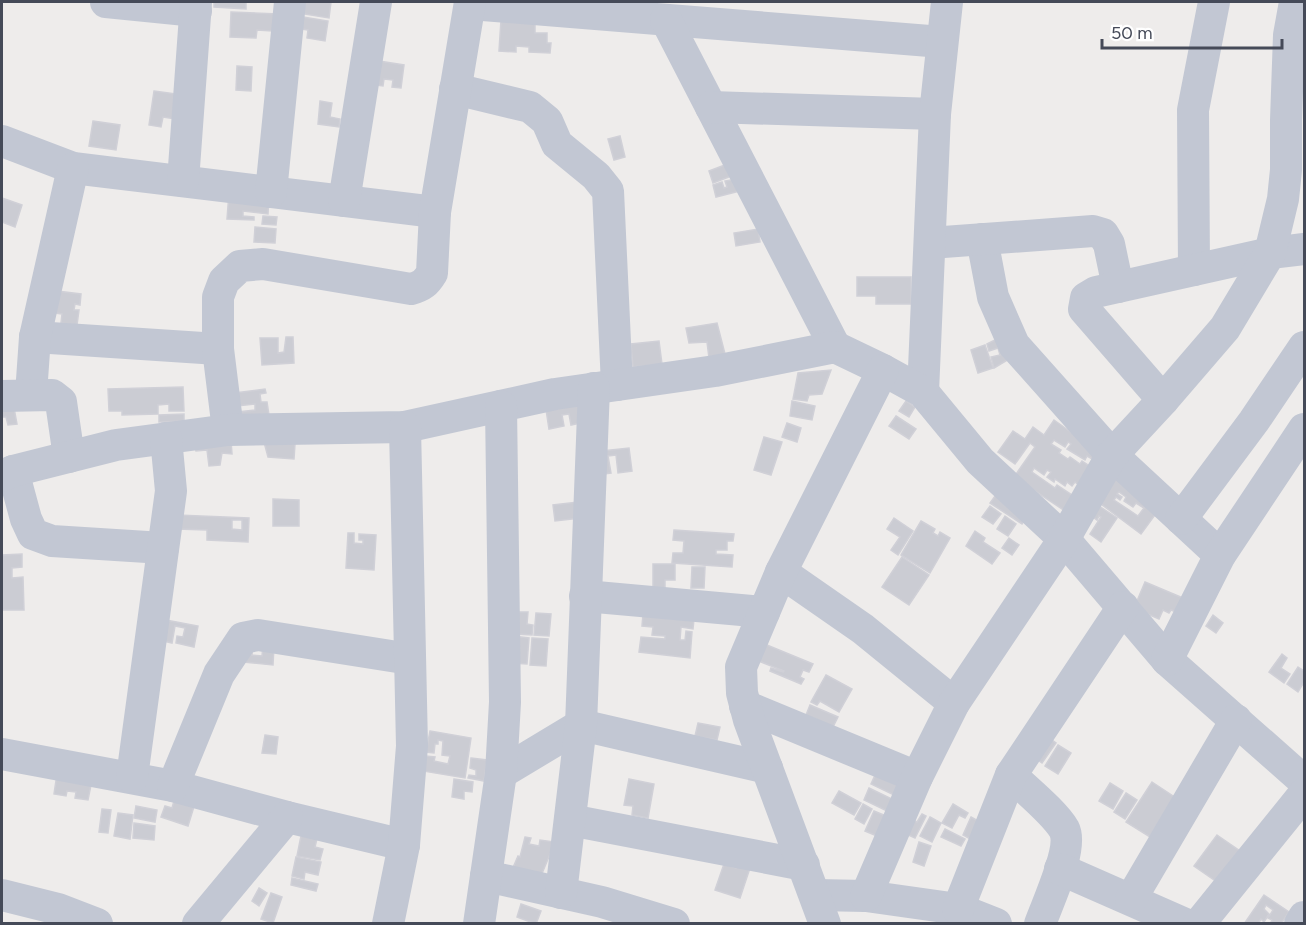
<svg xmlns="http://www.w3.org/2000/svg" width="1306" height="925" font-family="Figtree,sans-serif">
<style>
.building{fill:#cbccd3;stroke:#d0d0d7;stroke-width:1.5;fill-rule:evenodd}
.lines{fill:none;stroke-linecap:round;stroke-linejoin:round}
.minor{stroke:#c2c7d3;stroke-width:32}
</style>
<rect width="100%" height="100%" fill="#eeeceb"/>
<g class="building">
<polygon points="214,2 246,2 246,9 214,7"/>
<polygon points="300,2 331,2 329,18 298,13"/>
<polygon points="231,12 278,14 272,31 257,30 256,38 230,37"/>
<polygon points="297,16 328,21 325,41 307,38 308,30 295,28"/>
<polygon points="501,20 535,22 535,33 547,33 547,43 551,43 550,53 529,52 529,47 516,46 516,52 499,51"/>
<polygon points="379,61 404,65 401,88 392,87 393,80 384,79 383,86 377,85"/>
<polygon points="237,66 252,67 251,91 236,90"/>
<polygon points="154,91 184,95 175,119 163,117 161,127 149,125"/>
<polygon points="320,101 332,103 330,117 340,119 339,127 318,124"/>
<polygon points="93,121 120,125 116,150 89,146"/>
<polygon points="620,136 625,157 614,160 608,139"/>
<polygon points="730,163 734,175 713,183 709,171"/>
<polygon points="736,179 740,191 716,197 713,185 722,182 724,188 727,187 725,181"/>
<polygon points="229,193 269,196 268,214 243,211 243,216 254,217 254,220 227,219"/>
<polygon points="2,198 22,205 15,227 2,222"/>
<polygon points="263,216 277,217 276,225 262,224"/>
<polygon points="255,227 276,229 275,243 254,242"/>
<polygon points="758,229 760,242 736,246 734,233"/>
<polygon points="857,277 911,277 911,304 876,304 876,296 857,296"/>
<polygon points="57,291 81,294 80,305 75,304 74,310 79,310 77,325 61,323 62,314 55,313"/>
<polygon points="717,323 725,354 709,358 707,342 689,343 686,328"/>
<polygon points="286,337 293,337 294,363 262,365 260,338 278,338 278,353 284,352"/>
<polygon points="999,338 1014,356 994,368 991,357 1000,355 998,348 989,351 987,344"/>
<polygon points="659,341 662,364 633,367 631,344"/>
<polygon points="985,345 993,368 978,373 971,350"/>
<polygon points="831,370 822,394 809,395 807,401 793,399 798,373"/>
<polygon points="183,387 184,411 169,411 169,404 158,405 158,414 122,415 122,411 109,411 108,389"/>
<polygon points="265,389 266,393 260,394 261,402 267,402 269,415 239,419 238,412 255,410 255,404 237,406 235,393"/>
<polygon points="577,398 581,423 571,425 569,414 562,415 564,426 549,429 545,403"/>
<polygon points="792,401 815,406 812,420 790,416"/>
<polygon points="906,401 915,407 909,417 899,411"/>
<polygon points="14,408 17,424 8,425 6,417 2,417 2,410"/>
<polygon points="184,414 184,421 159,422 159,415"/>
<polygon points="896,416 916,429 909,439 889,426"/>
<polygon points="1054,420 1082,440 1097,455 1094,460 1087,456 1085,460 1067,449 1071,444 1068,442 1065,447 1054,440 1051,444 1061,450 1059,453 1068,459 1070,457 1080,464 1082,461 1094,469 1081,487 1075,482 1072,486 1067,482 1065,486 1055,479 1054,482 1047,477 1051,472 1047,470 1044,475 1034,468 1032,472 1055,488 1057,485 1075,497 1065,511 1014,477 1035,447 1030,443 1015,464 998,452 1013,431 1025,439 1033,427 1044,435"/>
<polygon points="787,423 801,428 797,442 782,437"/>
<polygon points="764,437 782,442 771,475 754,470"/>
<polygon points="231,441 232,454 222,453 220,465 209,466 207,450 196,451 195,444"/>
<polygon points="264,442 295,444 294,459 268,457"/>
<polygon points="629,448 632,471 618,473 616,455 608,456 611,473 604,474 602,451"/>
<path d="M 1116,475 L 1160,508 L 1141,534 L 1097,501 ZM 1119,492 L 1126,497 L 1124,501 L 1133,507 L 1136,503 L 1144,508 L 1138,516 L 1114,500 L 1116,497 L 1120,500 L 1122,497 L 1117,494 Z"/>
<polygon points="998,492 1029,513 1022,524 990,503"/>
<polygon points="273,499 299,500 299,526 273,526"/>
<polygon points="578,502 580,518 555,521 553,505"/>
<polygon points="1096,504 1117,518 1101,542 1090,534 1101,517 1099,516 1097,520 1089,514"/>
<polygon points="990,506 1001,514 993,524 982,517"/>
<path d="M 177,515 L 249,518 L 248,542 L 207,540 L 207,530 L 177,529 ZM 232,520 L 242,520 L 242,530 L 232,529 Z"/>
<polygon points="1005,516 1016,524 1008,536 997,529"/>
<polygon points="894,518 913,531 898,555 891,550 900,537 887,529"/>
<polygon points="921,521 935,529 933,533 938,536 940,532 950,538 930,573 901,555"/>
<polygon points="674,530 734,534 733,541 727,541 727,550 716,550 716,554 733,555 732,567 672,563 673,553 683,553 684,541 673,540"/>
<polygon points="975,531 985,538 983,542 1000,553 992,564 966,546"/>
<polygon points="348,533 354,533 354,543 363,544 363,540 359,540 359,534 376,535 374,570 346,568"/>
<polygon points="1009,538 1019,545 1012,555 1002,548"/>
<polygon points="22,554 22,567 12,568 12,578 23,577 24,610 2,610 2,555"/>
<polygon points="902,557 929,575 909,605 882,587"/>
<polygon points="653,564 675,564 675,580 665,580 665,591 653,590"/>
<polygon points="692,567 705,567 704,588 691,588"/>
<polygon points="1145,582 1190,601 1184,615 1171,610 1169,613 1163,610 1159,619 1134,608"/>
<polygon points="517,612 528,612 527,624 533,625 532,635 516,634"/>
<polygon points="536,613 551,614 549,636 534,635"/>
<polygon points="643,614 694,619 693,629 681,627 680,640 685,640 686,631 692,632 690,658 639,652 641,637 665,639 665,636 652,635 653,627 642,626"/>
<polygon points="1213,615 1223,623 1216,633 1206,626"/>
<polygon points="166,620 198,626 194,647 176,643 177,636 183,637 185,628 175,626 172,643 163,641"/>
<polygon points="513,636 529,638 527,664 511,663"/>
<polygon points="532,638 548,639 546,666 530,665"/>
<polygon points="762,643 813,664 809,672 803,670 800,677 804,679 801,684 770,671 771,668 783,672 784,671 756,660"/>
<polygon points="253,644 252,655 262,656 263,645 274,646 273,665 244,662"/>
<polygon points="1282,654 1287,658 1281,668 1290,674 1284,683 1269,672"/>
<polygon points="1298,667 1304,671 1304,682 1298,692 1287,684"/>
<polygon points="826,675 852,689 839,712 820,701 817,705 811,702"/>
<polygon points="810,705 838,717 833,727 806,715"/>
<polygon points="698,723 720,727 717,740 695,736"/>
<polygon points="430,731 471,738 465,778 423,771 426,756 435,757 434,761 448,764 450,756 442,755 443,741 438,740 438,744 435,744 434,753 426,752"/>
<polygon points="265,735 278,737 276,754 262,753"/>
<polygon points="1045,735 1056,743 1042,763 1030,754"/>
<polygon points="1058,745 1071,753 1058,774 1045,766"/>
<polygon points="471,758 487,760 484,781 468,778 469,775 476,776 476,770 470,768"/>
<polygon points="877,771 900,781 894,795 871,784"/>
<polygon points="57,774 92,780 88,800 75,798 76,792 67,791 66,796 54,794"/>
<polygon points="454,779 473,782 472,792 464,791 464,799 452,797"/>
<polygon points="629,779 654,784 648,818 632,815 633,806 624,805"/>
<polygon points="1152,782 1176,798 1150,837 1126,822"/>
<polygon points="1110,783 1123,791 1113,809 1099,801"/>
<polygon points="869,788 892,799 887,811 864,800"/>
<polygon points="839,791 861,803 854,815 832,803"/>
<polygon points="1126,793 1137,800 1125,819 1114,812"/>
<polygon points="176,794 196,800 188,826 161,817 165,806 172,808"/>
<polygon points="863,804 872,809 864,824 855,819"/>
<polygon points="953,804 968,813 965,818 959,815 952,828 942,823"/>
<polygon points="136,806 157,810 155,822 134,818"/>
<polygon points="102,809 111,810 108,833 99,832"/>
<polygon points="874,811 886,816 877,836 865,831"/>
<polygon points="118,813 133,815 130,839 114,836"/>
<polygon points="922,814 926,816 915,838 902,832 908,818 917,822"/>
<polygon points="930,817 941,823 932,842 920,836"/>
<polygon points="971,817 980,822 972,840 963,835"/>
<polygon points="134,823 155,826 154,840 133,838"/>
<polygon points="303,826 319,830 315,847 323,849 320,860 297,856"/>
<polygon points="945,829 965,839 961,846 941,837"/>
<polygon points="1217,835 1240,851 1217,882 1194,866"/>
<polygon points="525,837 531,838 529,844 539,846 540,840 555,842 541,876 512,870 518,856 520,857"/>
<polygon points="919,842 931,846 924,866 913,862"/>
<polygon points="296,857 321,862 318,875 305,872 304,879 292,876"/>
<polygon points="738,860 751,865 740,898 715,890 724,864 736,868"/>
<polygon points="292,878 318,884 316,891 291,885"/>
<polygon points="259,888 267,893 259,906 252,901"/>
<polygon points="271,893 282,897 273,923 261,919"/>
<polygon points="1264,895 1289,912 1281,924 1270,924 1272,920 1268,918 1273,910 1266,905 1264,909 1269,914 1264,922 1261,919 1258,924 1244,924"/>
<polygon points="521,904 541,911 536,924 517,917"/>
</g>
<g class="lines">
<g class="minor">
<polyline points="106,2 196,11"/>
<polyline points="470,4 942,42"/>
<polyline points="666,20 835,347"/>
<polyline points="455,89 530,107 547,121 557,144 596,176 608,191 617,385"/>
<polyline points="711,107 935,114"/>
<polyline points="2,141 73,168 435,212"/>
<polyline points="183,181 196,2"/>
<polyline points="271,192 290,2"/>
<polyline points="344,201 376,2"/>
<polyline points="982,239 993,297 1014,345 1112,455 1220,555"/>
<polyline points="930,243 1093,231 1103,234 1109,244 1118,287"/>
<polyline points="1194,270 1193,110 1214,2"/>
<polyline points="35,337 218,349"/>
<polyline points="923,392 935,114 947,2"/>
<polyline points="31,394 35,337 73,168"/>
<polyline points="2,396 52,395 61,402 69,457"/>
<polyline points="1163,400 1084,309 1086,298 1096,292 1270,253 1304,249"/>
<path d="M 228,430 L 218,349 L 218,297 L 224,281 L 240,266 L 263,264 L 411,289 C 422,286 426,283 432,273 L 435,212 L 470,2"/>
<polyline points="13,471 26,519 33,534 52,541 163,548"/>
<polyline points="2,476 13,471 116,445 228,430 405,427 555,394 715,371 835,347 883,370 923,392 980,461 1064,539 1167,660 1304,781"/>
<polyline points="1181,519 1254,421 1304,347"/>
<polyline points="781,572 863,629 954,703"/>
<polyline points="585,596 764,612"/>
<polyline points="1167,660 1220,555 1304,429"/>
<polyline points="745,706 917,777"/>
<polyline points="2,754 173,786 287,817 404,845"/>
<polyline points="501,773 581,725 767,768"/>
<path d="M 1011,775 C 1025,789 1054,812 1064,829 C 1074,848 1047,904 1040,924"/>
<polyline points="132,777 171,491 166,438"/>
<polyline points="173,786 219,674 243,638 258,635 410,659"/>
<polyline points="570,820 804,865"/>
<polyline points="1060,869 1185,924"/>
<polyline points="486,876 602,902 674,924"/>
<polyline points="561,893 581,725 594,388"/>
<polyline points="2,895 58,909 97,924"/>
<polyline points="816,895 866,896 958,909 996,924"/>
<polyline points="866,896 917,777 954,703 1064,539 1112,455 1163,400 1225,328 1270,253 1283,199 1286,170 1286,120 1289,35 1295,2"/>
<polyline points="1131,899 1236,720"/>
<polyline points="958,909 1011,775 1123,607"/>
<polyline points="198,924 287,817"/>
<polyline points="388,924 404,845 412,746 405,427"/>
<polyline points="479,924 501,773 505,702 501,406"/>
<polyline points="825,924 749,720 742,693 741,667 781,572 883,370"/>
<polyline points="1199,924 1304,794"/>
<polyline points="1300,924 1304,917"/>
</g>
</g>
<rect width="1306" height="925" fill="none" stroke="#454a58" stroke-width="6"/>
<path d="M1102 39v9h180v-9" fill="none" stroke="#454a58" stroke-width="3"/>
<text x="1111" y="39" font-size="18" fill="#454a58" stroke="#ffffff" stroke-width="4.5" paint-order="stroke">50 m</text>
</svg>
